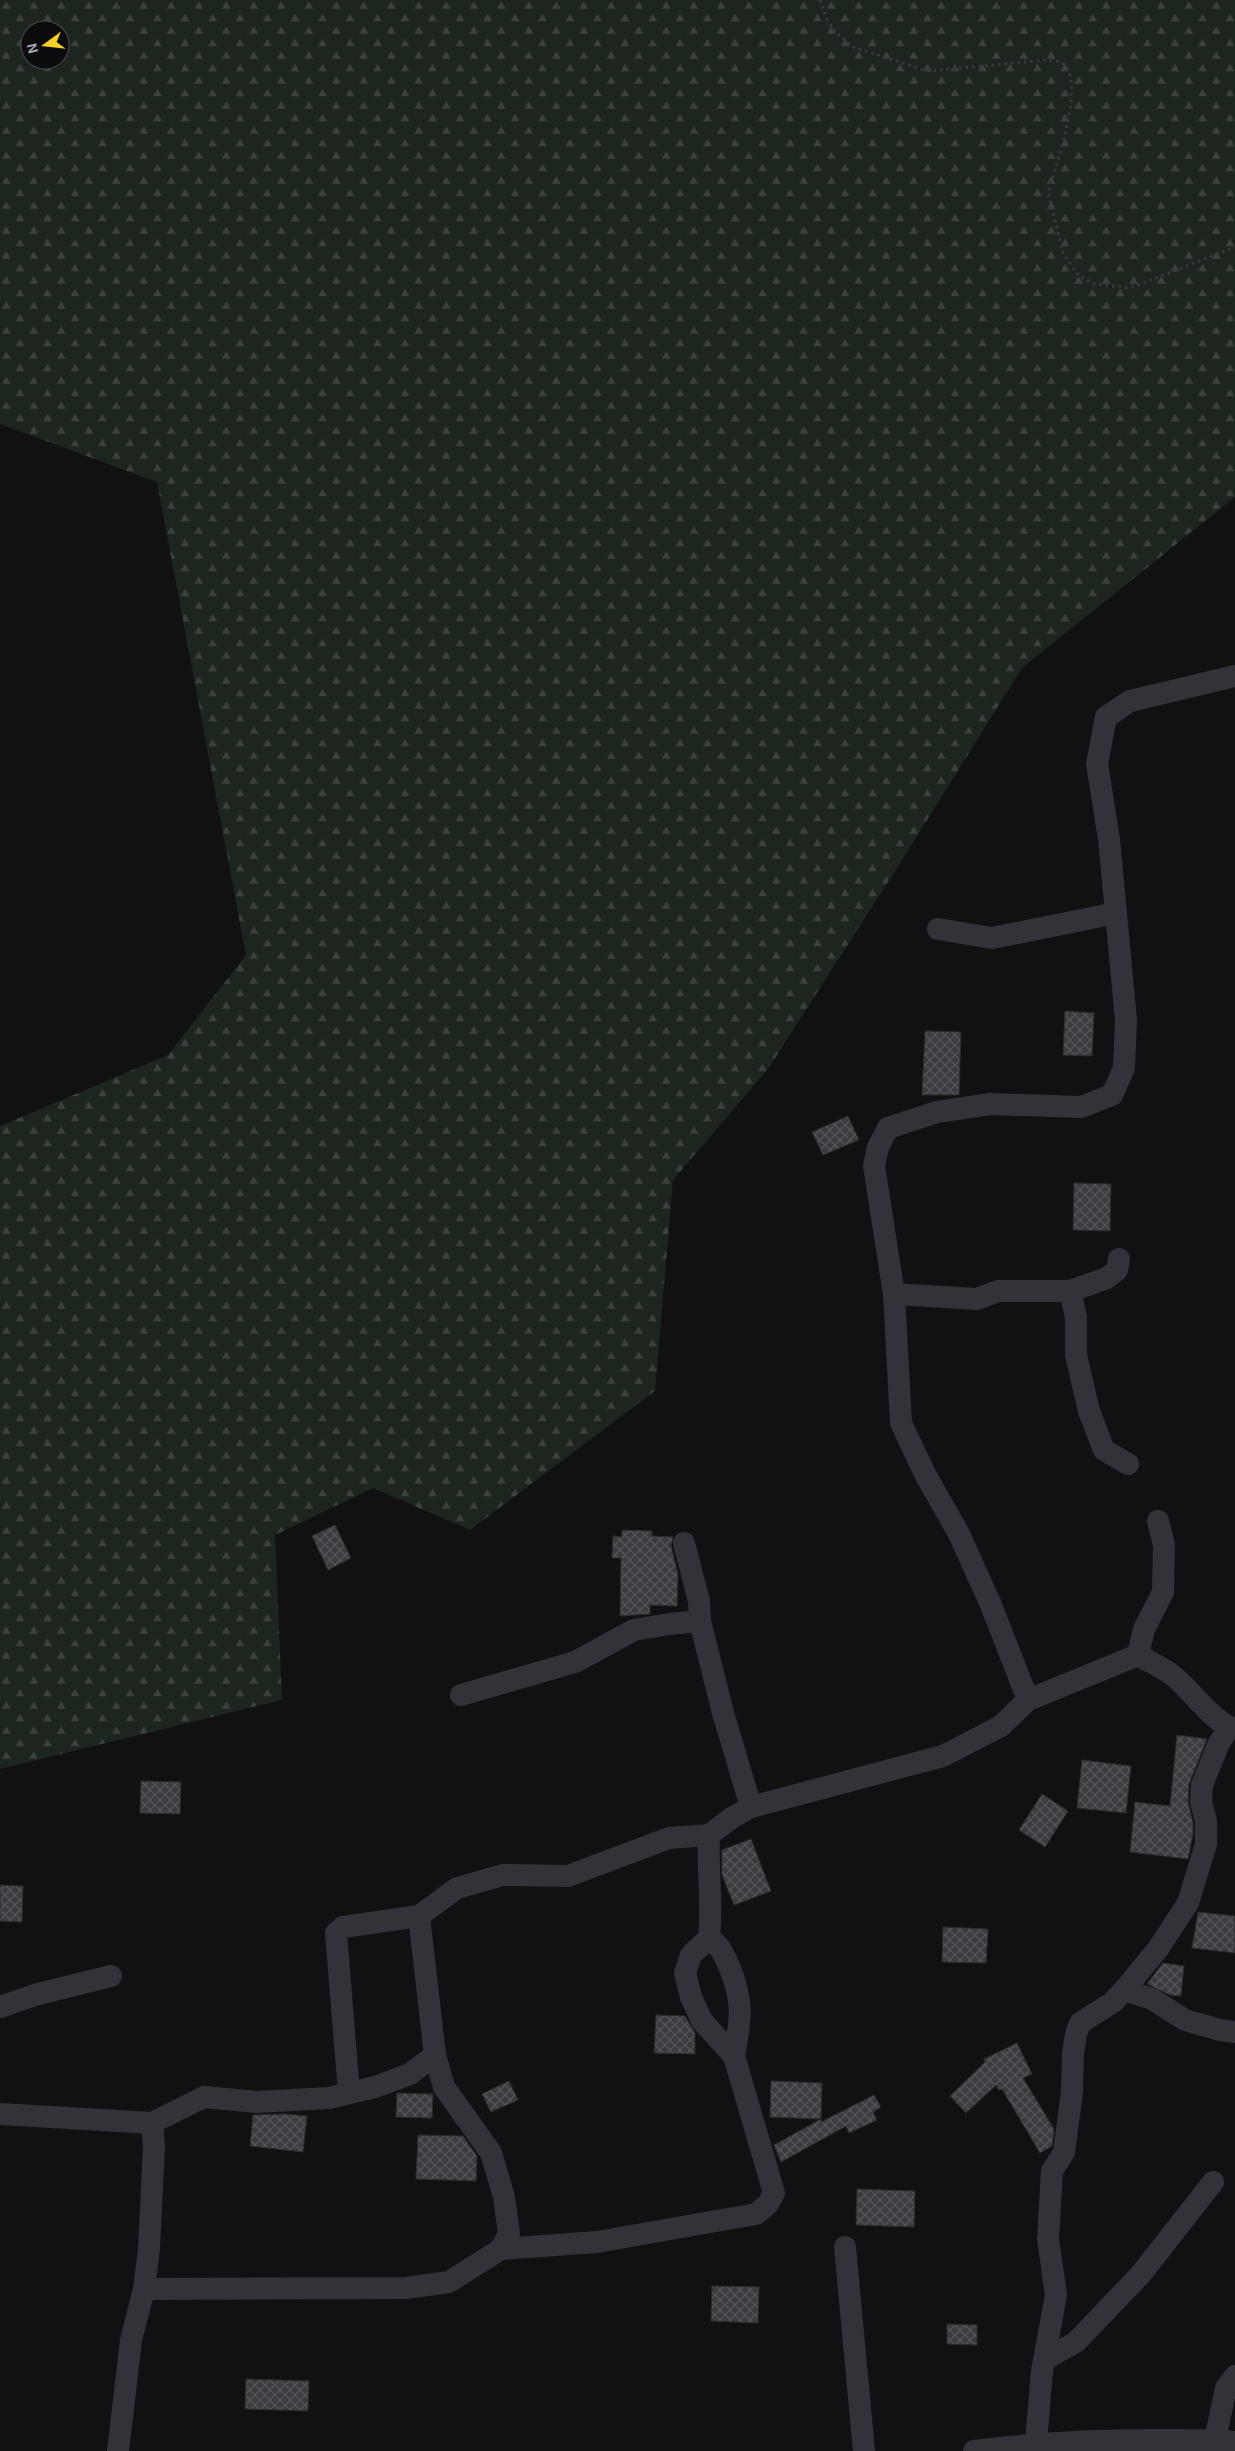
<svg xmlns="http://www.w3.org/2000/svg" width="1235" height="2451" font-family="'Exo 2',sans-serif">
<style>
.forest{fill:url(#forest-firs);fill-rule:evenodd}
.building{fill:url(#building-cross-hatch);stroke:#2c2b2f}
.lines{fill:none;stroke-linecap:round;stroke-linejoin:round}
.path{stroke:#38393f;stroke-width:3;stroke-dasharray:2.5 4;stroke-linecap:butt}
.minor{stroke:#323238;stroke-width:22}
</style>
<defs>
<pattern id="forest-firs" width="22" height="20" patternUnits="userSpaceOnUse" patternTransform="scale(1.25)"><rect width="22" height="20" fill="#1d251f"/><path d="M5 1l3.5 6h-7zM16 11l3.5 6h-7z" fill="#3b423d"/></pattern>
<pattern id="building-cross-hatch" width="8" height="8" patternUnits="userSpaceOnUse" patternTransform="scale(1.25)"><rect width="8" height="8" fill="#3b3b40"/><path d="M0 0l8 8M0 8l8-8" fill="none" stroke="#545459"/></pattern>
</defs>
<rect width="100%" height="100%" fill="#111113"/>
<path class="forest" d="M 0,0 L 1235,0 L 1235,497 L 1022,668 L 904,857 L 768,1069 L 673,1180 L 655,1391 L 470,1530 L 373,1488 L 275,1535 L 282,1700 L 0,1769 L 0,1126 L 168,1055 L 246,955 L 157,482 L 0,424 ZM 30,30 L 60,30 L 60,60 L 30,60 Z"/>
<g class="building">
<polygon points="1065,1011 1094,1013 1092,1056 1063,1055"/>
<polygon points="925,1031 961,1032 959,1095 922,1095"/>
<polygon points="848,1116 859,1140 823,1155 812,1132"/>
<polygon points="1074,1183 1111,1184 1110,1231 1073,1230"/>
<polygon points="335,1525 351,1558 328,1570 312,1536"/>
<polygon points="622,1530 652,1531 652,1536 673,1537 671,1546 678,1574 677,1606 650,1605 650,1614 620,1616 621,1558 612,1558 613,1536 622,1537"/>
<polygon points="1177,1735 1207,1739 1189,1784 1188,1802 1193,1823 1193,1834 1188,1859 1130,1852 1135,1802 1170,1806"/>
<polygon points="1082,1760 1131,1766 1126,1813 1077,1808"/>
<polygon points="141,1781 181,1782 180,1814 140,1813"/>
<polygon points="1042,1794 1068,1811 1045,1847 1019,1830"/>
<polygon points="751,1839 771,1891 734,1905 722,1875 722,1850"/>
<polygon points="0,1885 23,1886 22,1922 0,1921"/>
<polygon points="1198,1912 1235,1916 1235,1953 1192,1948"/>
<polygon points="943,1927 988,1929 986,1963 942,1962"/>
<polygon points="1163,1963 1184,1966 1181,1996 1170,1995 1147,1984"/>
<polygon points="656,2015 685,2016 695,2033 695,2054 654,2053"/>
<polygon points="1017,2043 1032,2074 1023,2078 1054,2129 1052,2146 1040,2153 1002,2089 999,2090 996,2085 966,2113 950,2096 985,2062 984,2059"/>
<polygon points="509,2081 518,2100 491,2112 482,2094"/>
<polygon points="771,2081 822,2083 821,2122 874,2095 881,2107 873,2112 877,2120 849,2133 846,2126 781,2162 774,2145 821,2119 770,2117"/>
<polygon points="397,2093 433,2094 432,2118 396,2117"/>
<polygon points="285,2114 307,2116 303,2152 250,2146 253,2115"/>
<polygon points="418,2135 463,2136 477,2156 476,2181 416,2179"/>
<polygon points="857,2189 915,2191 914,2227 856,2225"/>
<polygon points="712,2286 759,2287 758,2323 711,2321"/>
<polygon points="947,2324 977,2325 977,2345 947,2344"/>
<polygon points="246,2379 309,2381 308,2411 245,2409"/>
</g>
<g class="lines">
<path class="path" d="M 820,0 L 826,18 L 835,31 L 853,47 L 927,71 L 1047,60 C 1052,61 1058,61 1062,63 C 1087,79 1056,165 1049,188 L 1049,197 L 1063,253 L 1078,275 L 1094,284 L 1130,288 L 1235,247"/>
<g class="minor">
<polyline points="938,929 992,938 1116,913"/>
<polyline points="1070,1291 1076,1317 1076,1355 1089,1411 1104,1450 1128,1464"/>
<polyline points="894,1294 977,1299 998,1291 1070,1291 1107,1278 1117,1270 1119,1259"/>
<polyline points="684,1543 699,1601 700,1621 723,1713 751,1807"/>
<polyline points="1138,1655 1144,1629 1163,1592 1164,1545 1158,1521"/>
<polyline points="461,1695 575,1662 634,1630 669,1624 700,1621"/>
<polyline points="1028,1700 991,1605 959,1534 925,1474 901,1423 894,1294 874,1166 878,1147 888,1128 937,1112 990,1104 1081,1107 1112,1095 1124,1068 1126,1020 1109,839 1097,764 1106,717 1130,701 1235,676"/>
<polyline points="419,1916 435,2055 444,2087 491,2153 504,2197 509,2234 501,2249"/>
<path d="M 709,1938 C 720,1946 723,1953 729,1966 C 744,2002 741,2019 734,2056"/>
<polyline points="1124,1990 1152,1999 1185,2020 1220,2030 1235,2032"/>
<polyline points="0,2007 38,1994 111,1976"/>
<polyline points="349,2093 336,1933 343,1927 419,1916 457,1888 503,1875 568,1876 669,1838 709,1835"/>
<polyline points="0,2114 152,2123"/>
<polyline points="845,2247 864,2451"/>
<path d="M 144,2289 L 406,2288 L 449,2282 L 501,2249 L 597,2242 L 756,2214 L 768,2204 L 774,2193 L 734,2056 L 702,2021 L 691,1997 L 685,1973 L 691,1955 L 709,1938 C 713,1903 707,1870 709,1835 L 733,1817 L 751,1807 L 943,1756 L 1001,1726 L 1028,1700 L 1138,1655 C 1148,1661 1161,1667 1171,1674 C 1190,1688 1213,1723 1235,1729"/>
<polyline points="1044,2360 1076,2342 1141,2274 1213,2182"/>
<polyline points="1215,2440 1226,2388 1235,2376"/>
<polyline points="1036,2442 1042,2371 1056,2295 1048,2239 1052,2171 1064,2152 1072,2092 1073,2053 1076,2034 1080,2023 1113,2002 1124,1990 1158,1949 1188,1903 1206,1844 1206,1821 1201,1802 1202,1785 1219,1743 1229,1728"/>
<polyline points="118,2451 131,2340 144,2289 149,2249 154,2146 152,2123 204,2097 257,2102 329,2098 375,2087 410,2074 435,2055"/>
<path d="M 974,2451 C 1034,2443 1090,2440 1151,2440 C 1179,2440 1207,2439 1235,2442"/>
</g>
</g>
<g transform="translate(45 45) rotate(255)"><circle r="24" fill="#0c0c0e" stroke="#484950"/>
<path d="M0-4L9 19L0 12L-9 19Z" fill="#f4cf27"/>
<text y="-8" font-size="14" font-weight="bold" text-anchor="middle" fill="#a2a5b4">N</text>
</g>
</svg>
